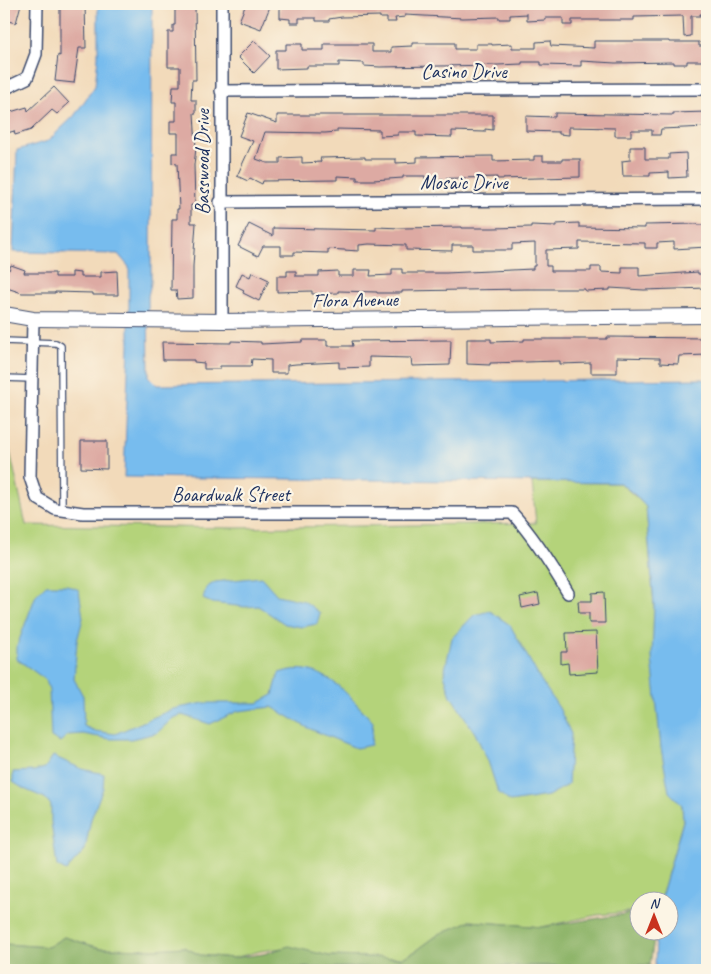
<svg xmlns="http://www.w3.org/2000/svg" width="711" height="974" font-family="Caveat,sans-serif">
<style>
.green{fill:#b4d37a;stroke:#68816c}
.forest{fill:#8fb56a;stroke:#557264}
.water{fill:#77bcee;stroke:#4976a6}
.building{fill:#ddaaa3}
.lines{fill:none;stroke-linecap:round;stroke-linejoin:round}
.service-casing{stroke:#3b496c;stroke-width:8}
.minor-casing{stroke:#3b496c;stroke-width:14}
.tertiary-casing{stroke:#3b496c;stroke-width:16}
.service{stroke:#fff;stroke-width:5.5}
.minor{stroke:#fff;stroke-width:11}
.tertiary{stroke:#fff;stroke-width:14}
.labels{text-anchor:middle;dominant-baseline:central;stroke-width:4.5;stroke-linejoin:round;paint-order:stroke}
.street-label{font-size:20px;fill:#1b2f5e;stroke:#fcf5e5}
</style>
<rect width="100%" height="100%" fill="#fcf5e5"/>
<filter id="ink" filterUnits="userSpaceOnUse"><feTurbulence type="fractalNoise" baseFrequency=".02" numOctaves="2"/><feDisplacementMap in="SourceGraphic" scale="10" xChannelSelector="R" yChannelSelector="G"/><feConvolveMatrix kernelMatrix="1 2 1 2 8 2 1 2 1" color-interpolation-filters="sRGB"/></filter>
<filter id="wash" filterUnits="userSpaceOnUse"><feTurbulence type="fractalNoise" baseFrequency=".0096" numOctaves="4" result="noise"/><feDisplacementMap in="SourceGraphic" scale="20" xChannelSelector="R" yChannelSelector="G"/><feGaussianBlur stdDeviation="1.12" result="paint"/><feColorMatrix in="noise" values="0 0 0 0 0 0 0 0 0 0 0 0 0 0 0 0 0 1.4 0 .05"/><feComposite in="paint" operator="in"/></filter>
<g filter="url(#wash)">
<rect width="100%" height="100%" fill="#f2daba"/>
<g class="green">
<polygon points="4,424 26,525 235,528 536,523 532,482 620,483 646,506 654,605 682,805 683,821 660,901 638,902 638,911 597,915 542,927 470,921 439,934 416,951 402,958 329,956 289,947 261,951 233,958 200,955 184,947 155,949 100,948 64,937 48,947 4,944"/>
<polygon points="650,965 650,970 121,970"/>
</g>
<polygon class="forest" points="638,912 638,932 655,932 650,965 4,970 4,944 48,947 64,937 100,948 155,949 184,947 200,955 233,958 263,954 289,946 329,956 402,958 416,951 439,934 470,921 542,927"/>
<g class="water">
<polygon points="98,4 152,4 151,283 148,296 149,377 157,385 703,379 707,384 707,970 655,970 656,932 668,932 668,902 660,901 683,821 682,805 669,792 661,748 652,658 654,605 646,507 634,494 620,483 124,477 129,345 129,267 118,254 13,252 17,150 48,141 74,116 95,86 98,57"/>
<polygon points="261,577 277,595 304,601 320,613 317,624 301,627 285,624 258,606 245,607 212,603 203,599 206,588 215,582"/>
<path d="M 46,585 L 67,585 L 79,590 L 83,618 L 77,641 L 74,679 L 83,696 L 84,726 L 95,731 L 115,734 L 173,709 L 204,703 L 258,703 L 273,695 L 279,673 C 322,658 347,694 373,722 L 371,745 L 356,748 L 308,728 L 272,707 L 238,711 L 210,724 L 182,715 L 173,718 L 157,733 L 131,739 L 110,739 L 83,734 L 68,735 L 60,742 L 51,737 L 49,690 L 46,680 L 17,659 L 17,646 L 36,595 Z"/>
<polygon points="490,611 510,625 540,679 559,708 571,734 568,785 548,796 510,802 498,792 488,761 475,733 451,696 444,674 452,638 474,615"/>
<polygon points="53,756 82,769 104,774 103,788 91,819 85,850 66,871 57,866 51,822 51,805 45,798 24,789 13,782 13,772 34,771 45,768"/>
</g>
<g id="blocks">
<g class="building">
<polygon points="4,4 21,4 16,23 4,20"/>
<polygon points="60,4 85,4 86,48 79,48 74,83 55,81 58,55 60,56"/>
<polygon points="175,4 195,4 196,80 192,80 191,100 196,100 196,113 194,113 196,148 194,165 195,205 191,205 191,223 196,223 193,266 193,298 177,299 176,290 171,290 172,219 177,219 177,209 179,209 177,164 172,163 172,153 178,153 178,133 170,133 170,121 176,121 176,102 172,102 173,86 180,86 180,67 168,67 168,32 173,32 173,25 175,25"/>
<polygon points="246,4 271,4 261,29 239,21"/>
<polygon points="280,4 468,5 468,4 707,4 707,14 700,14 700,16 691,16 691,36 684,37 683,16 634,17 634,20 572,20 572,25 563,25 563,18 545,18 545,20 527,21 527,14 510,15 510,19 499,19 499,17 463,18 405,15 405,17 395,18 396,22 387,22 387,18 380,18 380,16 342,17 329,19 329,21 316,21 316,18 299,18 299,23 290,23 290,19 280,18"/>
<polygon points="254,41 270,56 254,73 238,57"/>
<polygon points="550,41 551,46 594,48 594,41 669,41 669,42 699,42 699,46 707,46 707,61 687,61 687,64 674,64 674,62 615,63 581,61 581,66 541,65 541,62 522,62 522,64 498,65 380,67 364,66 364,63 339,62 339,66 307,66 307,68 276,69 276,50 286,50 286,44 302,44 302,50 324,50 324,44 372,44 372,52 391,52 391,47 412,46 412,43 455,43 455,49 476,49 476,44 492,44 492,45 512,44 512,48 536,48 536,42"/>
<polygon points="54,87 69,103 57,114 52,110 31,130 15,135 14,131 4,134 4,114 27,107 28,111"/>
<polygon points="707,112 707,127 661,129 660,135 652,135 652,130 631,130 631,136 615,136 615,128 569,127 569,135 559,134 559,132 526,131 526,116 555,117 555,113 673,115 673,113"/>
<polygon points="248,113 277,123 277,115 493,115 493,130 485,129 485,132 452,131 452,137 416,136 416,132 398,132 398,135 380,136 380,130 337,129 337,132 325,133 265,132 256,159 267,163 280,163 280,158 302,157 302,163 321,162 320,158 365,157 365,159 396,159 396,163 417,162 417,157 493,156 493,161 534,160 534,156 543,156 543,161 562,161 562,159 580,159 580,177 497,179 497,177 425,179 425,176 403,176 403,178 373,180 357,180 357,177 337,176 337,180 263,181 262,184 250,178 248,181 237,176 253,141 239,136"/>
<polygon points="630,147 645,147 645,159 669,159 669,154 686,153 687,177 669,178 669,172 650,173 650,176 623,176 622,161 630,160"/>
<polygon points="579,223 579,227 645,228 645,225 698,224 698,225 707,225 707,247 674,249 674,242 657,243 657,248 645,248 645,243 579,242 579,249 546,250 546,266 551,266 551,271 591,271 591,267 601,267 601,272 622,273 622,267 639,267 639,276 698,272 698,274 707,274 707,288 644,290 610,288 610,290 585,291 585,289 525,289 402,291 402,293 377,293 377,292 338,291 338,293 312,294 312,291 277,292 277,276 287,276 287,271 296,271 296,276 319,276 319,272 338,271 338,276 354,276 354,270 371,270 370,276 392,275 392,269 402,269 402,273 446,273 533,269 533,266 535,266 535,243 512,244 512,250 473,250 473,245 452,245 452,251 406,250 406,245 369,244 359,245 359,251 328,249 328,253 294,252 294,255 281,255 281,246 263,246 258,256 238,246 249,224 273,236 273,228 376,230 376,227 401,228 462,227 462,228 494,228 531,227 531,225 556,226 556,224"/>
<polygon points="11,265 25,270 24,273 55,273 55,277 72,277 72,272 80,273 80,277 101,277 101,272 117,271 118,295 93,295 93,293 55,292 55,293 22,293 4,287 4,268 9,270"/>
<polygon points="252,272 269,280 259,301 243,293 244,290 236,286 242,273 250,277"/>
<polygon points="607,337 707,338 707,355 679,356 678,364 660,363 660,358 617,357 617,373 591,373 591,363 560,364 560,361 490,363 490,365 467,364 467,339 491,339 491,342 524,341 524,339 607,339"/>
<polygon points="302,340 327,340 327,346 353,346 352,341 451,340 450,365 412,366 411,358 369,357 369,367 339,368 339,362 296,364 287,365 287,373 271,373 271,360 252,359 251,366 220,366 220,369 204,369 204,363 194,362 194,360 163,360 162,342 231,343 231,341 261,342 261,344 302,342"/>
<polygon points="81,441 107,441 107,469 81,468"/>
<polygon points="604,592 605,623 589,623 589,613 579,613 578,601 592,601 592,593"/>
<polygon points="538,593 540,604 522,608 520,597"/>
<polygon points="596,632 598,672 569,674 568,663 561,664 561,652 567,652 566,633"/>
</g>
</g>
</g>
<g filter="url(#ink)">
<use href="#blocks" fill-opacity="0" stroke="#3b496c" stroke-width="1"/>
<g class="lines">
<g class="service-casing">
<g id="service">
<polyline points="4,341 56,343 61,346 62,510"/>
<polyline points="4,378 32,379"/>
</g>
</g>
<g class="minor-casing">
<g id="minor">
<polyline points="222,4 222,321"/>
<polyline points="4,89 27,78 36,54 37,4"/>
<polyline points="221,91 707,89"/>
<polyline points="220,202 707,199"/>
<path d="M 33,319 L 30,477 L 37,498 L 55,509 L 83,513 L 512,513 C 534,537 551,564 568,593"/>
</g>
</g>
<g class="tertiary-casing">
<polyline id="tertiary" points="4,314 33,319 222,321 707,316"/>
</g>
<use href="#service" class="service"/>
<use href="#minor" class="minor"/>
<use href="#tertiary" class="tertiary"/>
</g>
</g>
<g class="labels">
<g class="street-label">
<text x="464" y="71">Casino Drive</text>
<text transform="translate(202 162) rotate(-90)">Basswood Drive</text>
<text x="464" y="182">Mosaic Drive</text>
<text transform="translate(355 300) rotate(-1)">Flora Avenue</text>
<text x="231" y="494">Boardwalk Street</text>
</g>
</g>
<rect width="711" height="974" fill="none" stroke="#fcf5e5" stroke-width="20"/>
<g transform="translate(654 916)"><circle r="24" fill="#fcf5e5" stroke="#a2a6af"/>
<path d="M0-4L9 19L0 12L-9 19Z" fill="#c8321e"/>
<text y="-8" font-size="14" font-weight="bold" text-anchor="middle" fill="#1b2f5e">N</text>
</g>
</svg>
